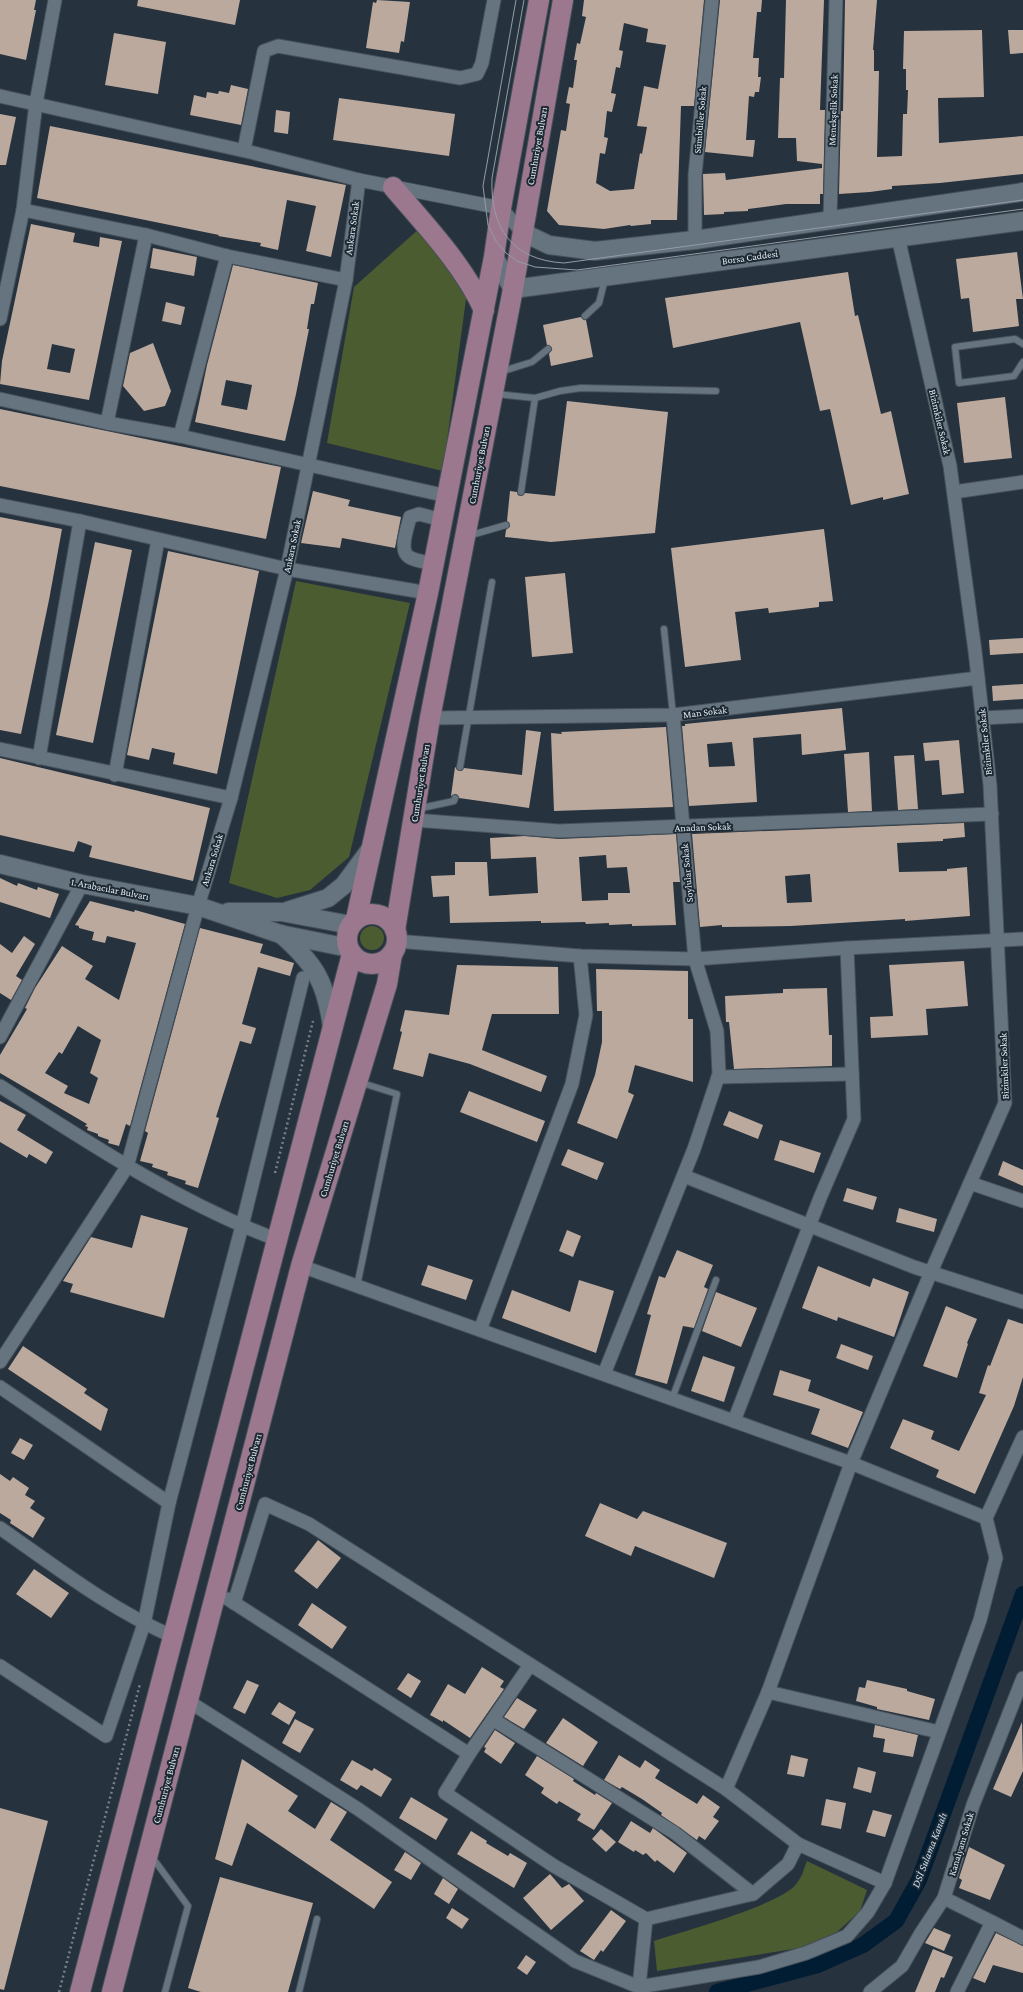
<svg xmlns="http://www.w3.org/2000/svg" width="1023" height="1992" font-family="'Crimson Pro',serif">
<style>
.green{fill:#4b5c31}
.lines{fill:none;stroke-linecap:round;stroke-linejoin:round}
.canal{stroke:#001d34;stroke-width:16}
.building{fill:#bba99e;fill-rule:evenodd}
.service-casing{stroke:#46515a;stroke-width:8}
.minor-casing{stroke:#46515a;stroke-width:15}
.secondary-casing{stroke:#46515a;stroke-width:20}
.primary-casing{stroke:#46515a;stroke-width:22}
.path{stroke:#77818a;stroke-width:2.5;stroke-dasharray:2 3;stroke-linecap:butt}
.service{stroke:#667480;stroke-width:6}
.minor{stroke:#667480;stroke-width:13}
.secondary{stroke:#667480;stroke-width:18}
.primary{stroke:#9c788e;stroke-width:20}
.tram{stroke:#939da5;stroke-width:1}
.labels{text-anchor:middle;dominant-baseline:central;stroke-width:4;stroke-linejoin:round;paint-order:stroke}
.street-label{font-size:10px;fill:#e4ecf3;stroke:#1c2832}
.water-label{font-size:11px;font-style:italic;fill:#c7e0f7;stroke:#1c2832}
</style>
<rect width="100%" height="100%" fill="#26323d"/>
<g class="green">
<polygon points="420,228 468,284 443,471 327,443 354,287"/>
<polygon points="296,581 410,603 349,857 310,890 277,898 229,883"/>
<circle cx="372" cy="938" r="12"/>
<path d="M 807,1861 L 867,1890 L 860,1911 L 837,1932 L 799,1948 L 657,1971 L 654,1941 C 681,1932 784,1904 797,1883 C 802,1877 804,1868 807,1861 Z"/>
</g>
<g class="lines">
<polyline class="canal" points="717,1992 818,1965 863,1945 896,1921 919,1880 1023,1594"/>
</g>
<g class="building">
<polygon points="0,0 36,0 34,10 36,10 26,60 0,54"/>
<polygon points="138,0 240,0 235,25 137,6"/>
<polygon points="377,0 410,2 404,42 401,41 399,53 366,48 373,2 376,3"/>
<path d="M 584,0 L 704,0 L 694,106 L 681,106 L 677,220 L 651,220 L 651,224 L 631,226 L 630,225 L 604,229 L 559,225 L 547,211 L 561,130 L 566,131 L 570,104 L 566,103 L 569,87 L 573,88 L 577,60 L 574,60 L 577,43 L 580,44 L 586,17 L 582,16 ZM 624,23 L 648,29 L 646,42 L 666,45 L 658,89 L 644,86 L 637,126 L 647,127 L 642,154 L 640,153 L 634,189 L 610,191 L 596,183 L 600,153 L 605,154 L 608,138 L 604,137 L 607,111 L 612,112 L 616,94 L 611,93 L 616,67 L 620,68 L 623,51 L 619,50 Z"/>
<polygon points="720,0 762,0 761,12 757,12 753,58 759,58 758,77 761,77 759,92 755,92 754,97 749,96 746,140 755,140 753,157 705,152"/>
<polygon points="786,0 824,0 820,110 825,110 823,194 820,194 820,204 786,204 748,209 748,211 724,212 724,214 704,215 703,174 725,173 726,180 822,168 822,164 797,161 796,138 778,138 780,78 784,78"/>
<polygon points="845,0 877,0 873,50 874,50 874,71 879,71 877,157 902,156 903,114 907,114 908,90 906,90 906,69 903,69 904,31 982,30 984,97 938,98 939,143 1023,136 1023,174 940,183 892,186 892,189 870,192 839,194 841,111 843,111"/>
<polygon points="1008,30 1023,30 1023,53 1010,54"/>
<polygon points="114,33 166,42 158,94 105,85"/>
<polygon points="231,85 248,89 241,125 190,115 194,95 206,98 207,92 218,94 219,91 229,93"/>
<polygon points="339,98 455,114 449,156 333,140"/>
<polygon points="276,110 290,112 288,134 274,132"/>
<polygon points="0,114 16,117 6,165 0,165"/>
<polygon points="50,126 346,185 331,257 306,251 316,206 287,200 278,250 260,246 261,243 218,236 219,235 37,198"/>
<path d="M 31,224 L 75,233 L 73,242 L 99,247 L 100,237 L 122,241 L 89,400 L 0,384 L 2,361 ZM 52,344 L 75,349 L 70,373 L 47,369 Z"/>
<polygon points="153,248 197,257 194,276 150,268"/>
<polygon points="1017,252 1023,299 1016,299 1019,326 973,332 969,298 961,299 956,259"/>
<path d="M 233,265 L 318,283 L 314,304 L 311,304 L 307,329 L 309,329 L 296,394 L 285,441 L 195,422 L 207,365 ZM 226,380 L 252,385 L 247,410 L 221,405 Z"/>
<polygon points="848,272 855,316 858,315 881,414 891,411 909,494 883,500 883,497 851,505 830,409 820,411 800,322 673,348 665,298"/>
<polygon points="166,302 185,307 181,325 162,321"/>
<polygon points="581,317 586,320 593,357 551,366 549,354 552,348 547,345 543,325"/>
<polygon points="153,343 171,391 165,406 144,411 123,386 130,353"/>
<polygon points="1005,397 1012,458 964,463 957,403"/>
<polygon points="567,401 668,412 655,533 551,542 505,537 506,530 510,526 507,521 510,491 517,492 521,496 525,493 555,496"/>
<polygon points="0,409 281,467 266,539 0,486"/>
<polygon points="313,491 350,500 348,506 401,517 395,548 342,538 340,548 301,543"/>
<polygon points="0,517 62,529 49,600 21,734 0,730"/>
<polygon points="824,529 833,601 819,602 819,607 769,613 768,608 735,612 741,660 685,667 671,548"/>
<polygon points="95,542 132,550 93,743 56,735"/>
<polygon points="168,551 259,571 217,774 173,764 175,753 152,748 149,760 127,755"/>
<polygon points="565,573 573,653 532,657 525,577"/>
<polygon points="1023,638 1023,653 990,655 989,640"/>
<polygon points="1023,684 1023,699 993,701 992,686"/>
<path d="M 842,708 L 846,750 L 802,755 L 801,734 L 753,738 L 757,802 L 689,806 L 682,726 L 685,726 L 685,724 ZM 732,742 L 735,766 L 709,767 L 707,744 Z"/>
<polygon points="666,727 673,807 554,811 551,733 562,734 561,732"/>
<polygon points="526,730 541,732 529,808 459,798 456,794 451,796 455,767 460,771 464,768 522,775"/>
<polygon points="959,740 964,793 942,795 939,760 925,761 923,743"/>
<polygon points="869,752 872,811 848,812 844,754"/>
<polygon points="914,755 918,809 898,810 894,756"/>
<polygon points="0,758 210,808 193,881 89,857 92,846 78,841 74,852 0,835"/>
<path d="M 964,823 L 965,837 L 943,839 L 943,841 L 897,843 L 899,872 L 947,871 L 947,869 L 967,867 L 970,916 L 905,921 L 905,919 L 791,926 L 722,927 L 722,925 L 700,927 L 692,834 ZM 810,874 L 812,902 L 787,903 L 785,876 Z"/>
<path d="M 676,834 L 680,882 L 673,882 L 676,925 L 632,926 L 632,924 L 609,925 L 609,923 L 586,924 L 585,922 L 541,923 L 541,921 L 450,923 L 449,896 L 433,897 L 431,876 L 455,875 L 455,862 L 487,862 L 489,896 L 538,893 L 536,857 L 491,859 L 490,838 L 525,836 L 559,839 ZM 606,855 L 607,868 L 627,867 L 630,893 L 608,893 L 608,900 L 582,901 L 579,857 Z"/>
<polygon points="0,878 17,886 18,883 37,890 38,887 59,894 50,918 0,902"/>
<path d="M 90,901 L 134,912 L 135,910 L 185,924 L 130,1126 L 126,1124 L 119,1146 L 108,1143 L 109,1140 L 98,1136 L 98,1134 L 87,1130 L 88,1127 L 85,1126 L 87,1124 L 0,1073 L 0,1055 L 27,1009 L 25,1008 L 35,988 L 62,946 L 93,966 L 85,979 L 119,1000 L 136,943 L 107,936 L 105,943 L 92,940 L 94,932 L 79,928 L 79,926 L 75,925 ZM 78,1026 L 101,1040 L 90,1073 L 98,1078 L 89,1104 L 64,1093 L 68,1086 L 45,1073 L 59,1052 L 62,1054 Z"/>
<polygon points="200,928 263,944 260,953 294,963 290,976 258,967 242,1024 256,1028 251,1044 240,1041 216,1117 219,1118 198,1188 185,1184 186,1181 167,1175 168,1172 152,1167 153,1164 140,1161 148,1133 145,1131"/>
<polygon points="24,936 35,944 16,976 22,980 11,1000 0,993 0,944 12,953"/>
<polygon points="964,961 968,1006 926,1009 928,1035 871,1038 870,1017 893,1016 889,965"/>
<polygon points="457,965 558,967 559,1014 492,1014 482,1050 547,1076 541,1092 470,1064 429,1053 423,1077 393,1069 402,1032 400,1031 405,1010 449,1015"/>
<polygon points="596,969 688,971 688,1019 693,1019 693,1082 635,1065 628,1092 634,1095 617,1139 577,1123 595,1075 602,1042 602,1011 597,1011"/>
<polygon points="827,988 829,1035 832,1035 832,1066 734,1069 729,1022 726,1022 725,996 783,993 783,989"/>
<polygon points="469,1091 545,1121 537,1142 460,1112"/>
<polygon points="0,1101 26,1115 17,1130 53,1152 46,1164 29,1154 27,1158 0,1142"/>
<polygon points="729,1111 763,1125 758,1139 723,1125"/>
<polygon points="780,1140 821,1153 814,1173 774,1160"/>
<polygon points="568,1149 604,1163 597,1180 561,1165"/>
<polygon points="1003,1161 1023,1170 1023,1186 998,1175"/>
<polygon points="847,1188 877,1197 873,1210 843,1201"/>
<polygon points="899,1208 937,1219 934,1232 896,1222"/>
<polygon points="141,1215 188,1228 164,1318 70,1292 73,1284 63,1281 91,1237 132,1248"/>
<polygon points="567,1230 581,1236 573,1257 559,1251"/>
<polygon points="677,1250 713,1265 704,1287 708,1289 694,1328 683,1326 667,1384 635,1375 651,1315 647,1314 659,1276 665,1278"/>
<polygon points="428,1265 473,1280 466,1300 421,1285"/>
<polygon points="818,1266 870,1287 873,1278 909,1292 894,1337 838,1317 837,1321 802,1308"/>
<polygon points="579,1280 614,1291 596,1353 502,1318 512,1290 570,1312"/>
<polygon points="716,1292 757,1308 741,1347 702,1331"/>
<polygon points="946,1306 977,1319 967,1343 968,1344 957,1378 923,1366"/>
<polygon points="1008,1319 1023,1324 1023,1377 1014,1406 975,1494 936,1477 939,1470 890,1448 903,1419 934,1431 931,1439 959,1451 986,1395 979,1393 988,1365 990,1366"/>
<polygon points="841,1344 873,1356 868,1370 836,1358"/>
<polygon points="23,1346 87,1389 84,1393 108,1409 101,1431 8,1369"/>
<polygon points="703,1356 735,1367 724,1402 691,1391"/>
<polygon points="780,1370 811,1380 808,1391 863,1412 848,1448 811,1434 820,1409 773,1395"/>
<polygon points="20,1438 33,1445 24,1460 11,1453"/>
<polygon points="0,1474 10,1481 13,1477 29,1488 25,1495 35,1501 30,1508 45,1518 33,1538 10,1523 11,1520 0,1513"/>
<polygon points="600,1503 637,1519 643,1511 727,1543 714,1578 635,1546 631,1556 585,1536"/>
<polygon points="318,1540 341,1558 317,1589 294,1571"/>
<polygon points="34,1569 69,1593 51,1618 16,1594"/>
<polygon points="312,1603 347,1627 332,1649 298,1625"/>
<polygon points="482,1667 504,1681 500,1687 504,1689 470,1738 443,1720 443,1722 430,1715 448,1684 465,1694"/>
<polygon points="408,1673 421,1681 411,1698 397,1689"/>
<polygon points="247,1680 259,1685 245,1714 233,1708"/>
<polygon points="867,1680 907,1689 907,1691 935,1699 929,1720 877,1709 877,1707 856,1701 859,1687 865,1688"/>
<polygon points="517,1698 537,1710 524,1729 504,1717"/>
<polygon points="279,1702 296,1712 289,1725 271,1714"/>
<polygon points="563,1718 598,1742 583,1766 546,1743"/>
<polygon points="295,1719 314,1729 300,1753 282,1743"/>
<polygon points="1022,1722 1023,1771 1011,1797 993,1789"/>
<polygon points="875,1725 918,1735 913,1757 883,1752 885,1739 873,1737"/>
<polygon points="495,1730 515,1743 501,1764 484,1752 486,1748 484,1747"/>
<polygon points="619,1755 640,1768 645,1760 660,1770 655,1778 697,1804 703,1795 720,1807 713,1817 719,1821 705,1840 699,1836 697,1840 661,1815 662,1813 642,1799 622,1787 620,1789 604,1780"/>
<polygon points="791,1755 808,1759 804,1777 787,1774"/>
<polygon points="537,1756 574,1779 573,1781 595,1795 596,1793 612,1803 594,1830 577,1820 581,1814 559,1801 557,1804 541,1793 544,1788 525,1775"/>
<polygon points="242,1759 298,1796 288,1811 315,1829 331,1802 347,1812 330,1840 392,1882 374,1909 247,1823 232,1866 215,1859"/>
<polygon points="352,1760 372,1771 374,1768 392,1779 381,1797 361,1785 357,1790 340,1780"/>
<polygon points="858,1767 876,1772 871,1793 853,1788"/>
<polygon points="411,1797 448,1819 436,1840 399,1818"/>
<polygon points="826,1799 846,1803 841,1829 821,1825"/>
<polygon points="0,1808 48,1821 4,1990 0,1989"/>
<polygon points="873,1810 892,1815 885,1837 866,1832"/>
<polygon points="631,1821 650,1833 653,1828 687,1853 674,1873 657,1860 655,1862 646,1853 643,1855 635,1850 634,1852 618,1842"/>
<polygon points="601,1829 616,1842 606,1852 592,1839"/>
<polygon points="471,1831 487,1841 486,1843 508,1856 510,1853 527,1863 514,1888 457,1854"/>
<polygon points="969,1847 1005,1865 990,1900 959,1888 962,1880 959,1878"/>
<polygon points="405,1852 421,1863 411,1880 394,1870"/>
<polygon points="550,1874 562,1888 569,1884 584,1901 551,1930 523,1898"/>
<polygon points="220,1877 313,1903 288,1992 201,1992 188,1988"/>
<polygon points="443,1878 458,1889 449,1904 434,1894"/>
<polygon points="452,1908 469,1919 462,1929 446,1918"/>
<polygon points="611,1910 626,1921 603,1952 601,1950 594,1960 580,1951"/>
<polygon points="934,1928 951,1935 944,1951 925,1943"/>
<polygon points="996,1933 1023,1946 1023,1973 993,1965 985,1983 973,1978"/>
<polygon points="933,1949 953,1957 944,1978 941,1977 935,1992 915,1992"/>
<polygon points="526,1955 536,1962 527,1975 517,1968"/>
</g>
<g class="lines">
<g class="service-casing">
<g id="service">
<polyline points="585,316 599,303 605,279"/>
<polyline points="1023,344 1015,339 955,347 959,383 1014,376 1023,362"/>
<polyline points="500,372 532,362 548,349"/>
<polyline points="496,394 535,398 521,492"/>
<polyline points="535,398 560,391 581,388 716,391"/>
<polyline points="468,536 506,525"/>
<polyline points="664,629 673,715"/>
<polyline points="460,767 492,582"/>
<polyline points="417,809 454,801 455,798"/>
<polyline points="357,1286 397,1094 359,1082"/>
<polyline points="672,1399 716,1280"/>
<polyline points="152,1857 188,1906 165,1992"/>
<polyline points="299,1992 317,1919"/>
</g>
</g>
<g class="minor-casing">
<g id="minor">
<polyline points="0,96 254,153 359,180 501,208 522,232"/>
<polyline points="244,150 264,51 278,46 460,78 477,74 482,63 494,0"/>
<polyline points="23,210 146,235 227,256 346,280"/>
<polyline points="830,219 836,0"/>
<polyline points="695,240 695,175 712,0"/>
<polyline points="0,319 23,210 36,103 55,0"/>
<polyline points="0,399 107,423 180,436 447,496"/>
<polyline points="107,423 146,235"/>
<polyline points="180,436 227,256"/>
<polyline points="954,492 1023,482"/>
<polyline points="0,505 80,521 287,569 428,593"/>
<path d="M 434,564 C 426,562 415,561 409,557 C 398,550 408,527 410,517 L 419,514 L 442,520"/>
<polyline points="430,718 673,715 978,678"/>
<polyline points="983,718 1023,716"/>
<polyline points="0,749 231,798"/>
<polyline points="39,758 80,521"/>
<polyline points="115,775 158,540"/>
<polyline points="414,820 559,831 992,814"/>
<polyline points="396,941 580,956 695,959 847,948"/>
<polyline points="0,1037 82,884"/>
<polyline points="718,1077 852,1074"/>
<path d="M 0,1086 C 89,1143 179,1203 278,1240"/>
<polyline points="684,1176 914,1267 1023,1302"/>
<polyline points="970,1183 1023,1201"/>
<polyline points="301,1266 851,1463 931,1272 1005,1103 990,785 975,651 950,466 898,237"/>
<polyline points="480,1330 572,1084 586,1015 580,956"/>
<polyline points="0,1362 127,1167 198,906 231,798 287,569 346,280 359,180"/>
<polyline points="604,1374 694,1149 719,1074 717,1031 695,959 673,715"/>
<polyline points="0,1387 169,1503"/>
<polyline points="734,1421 820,1198 854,1119 847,948 1023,939"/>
<polyline points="986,1518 1023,1437"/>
<path d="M 0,1528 C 56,1567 111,1610 174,1637"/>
<polyline points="228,1599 469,1754"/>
<polyline points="234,1603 265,1504 309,1524 726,1789 798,1844 885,1883"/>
<polyline points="530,1665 469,1754 445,1793 554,1866 646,1919"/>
<polyline points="0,1666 106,1736 144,1624 169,1503 242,1226 303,978"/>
<polyline points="768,1692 939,1732"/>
<polyline points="188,1701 358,1809 575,1961 639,1987 759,1967 806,1953 847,1936 868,1912 885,1883 980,1620 996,1558 986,1518 851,1463 768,1692 726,1789"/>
<polyline points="494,1720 675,1833 753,1894"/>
<polyline points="944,1898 992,1922"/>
<polyline points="639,1987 646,1919 753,1894 788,1864 798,1844"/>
<polyline points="870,1992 902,1966 921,1933 944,1898 973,1805 1023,1678"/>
<polyline points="957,1992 992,1922 1023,1938"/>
</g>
</g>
<g class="secondary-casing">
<g id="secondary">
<polyline points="522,232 549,245 595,251 695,240 1023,192"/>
<polyline points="494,257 513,289 1023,221"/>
<polyline points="0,864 82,884 198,906 280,934 349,948"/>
<polyline points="287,911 328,898 344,885 372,847"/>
<polyline points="228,912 281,912 351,925"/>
<path d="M 281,934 C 315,964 326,982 332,1027"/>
</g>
</g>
<g class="primary-casing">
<g id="primary">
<path d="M 393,187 C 425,225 462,263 484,310"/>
<circle cx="372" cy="939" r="25"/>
<polyline points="356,919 428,593 494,257 501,208 539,0"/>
<polyline points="395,930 430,718 513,289 563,0"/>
<polyline points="80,1992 352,954"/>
<polyline points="112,1992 301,1266 387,984 392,954"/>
</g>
</g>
<g class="path">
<polyline points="275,1173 313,1021"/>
<polyline points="59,1992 140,1684"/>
</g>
<use href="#service" class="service"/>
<use href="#minor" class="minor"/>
<use href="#secondary" class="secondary"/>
<use href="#primary" class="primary"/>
<g class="tram">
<polyline points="516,0 483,186 488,225 496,241 506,253 517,261 535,267 577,270 1023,209"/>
<path d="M 524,0 L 492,178 C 490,228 512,260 564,263 L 1023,200"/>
</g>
</g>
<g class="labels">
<g class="street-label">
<text transform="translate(833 110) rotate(-88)">Menekşelik Sokak</text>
<text transform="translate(700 120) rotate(-85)">Sümbüller Sokak</text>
<text transform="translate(537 146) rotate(-80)">Cumhuriyet Bulvarı</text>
<text transform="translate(352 228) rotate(-82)">Ankara Sokak</text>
<text transform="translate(750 257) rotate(-8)">Borsa Caddesi</text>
<text transform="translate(940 422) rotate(77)">Bizimkiler Sokak</text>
<text transform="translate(479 465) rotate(-79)">Cumhuriyet Bulvarı</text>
<text transform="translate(292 546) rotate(-78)">Ankara Sokak</text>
<text transform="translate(705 712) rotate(-7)">Man Sokak</text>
<text transform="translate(985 742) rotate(-96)">Bizimkiler Sokak</text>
<text transform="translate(420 783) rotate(-81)">Cumhuriyet Bulvarı</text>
<text transform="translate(703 827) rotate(-2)">Anadan Sokak</text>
<text transform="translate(212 860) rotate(-73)">Ankara Sokak</text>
<text transform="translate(687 873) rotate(-95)">Soylular Sokak</text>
<text transform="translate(110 889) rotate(11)">1. Arabacılar Bulvarı</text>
<text transform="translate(1004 1066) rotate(-92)">Bizimkiler Sokak</text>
<text transform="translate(334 1159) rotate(-73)">Cumhuriyet Bulvarı</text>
<text transform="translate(248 1472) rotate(-75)">Cumhuriyet Bulvarı</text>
<text transform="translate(166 1785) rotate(-75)">Cumhuriyet Bulvarı</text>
<text transform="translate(961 1844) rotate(-73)">Kanalyanı Sokak</text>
</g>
<g class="water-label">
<text transform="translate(929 1850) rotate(-69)">DSİ Sulama Kanalı</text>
</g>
</g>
</svg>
